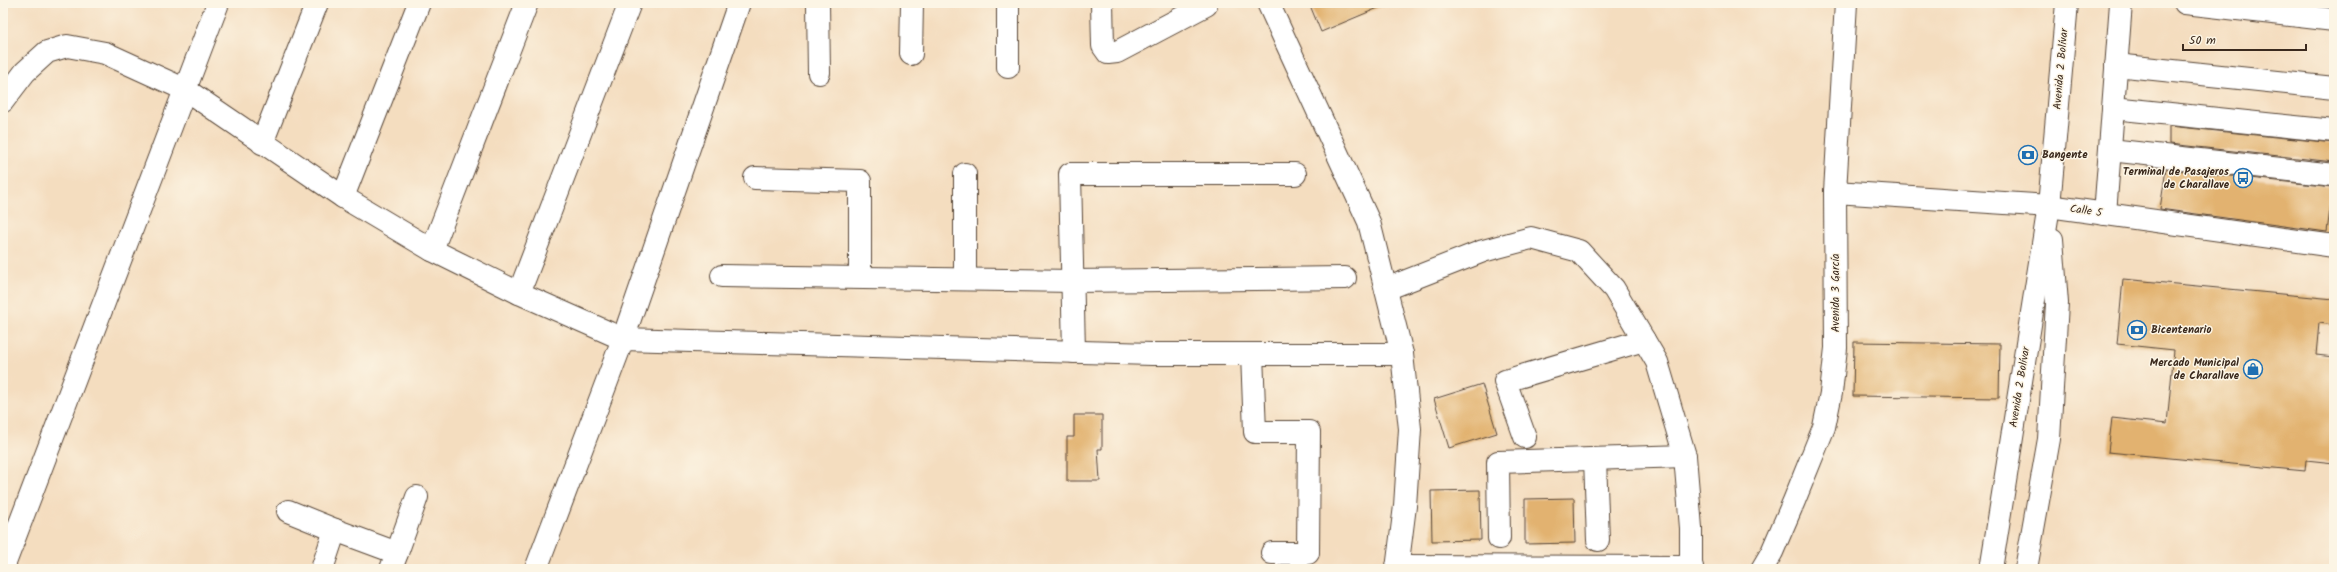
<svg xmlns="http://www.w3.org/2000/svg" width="2337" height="572" font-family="Kalam,sans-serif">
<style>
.building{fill:#e2b26f}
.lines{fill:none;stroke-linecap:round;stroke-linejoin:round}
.minor-casing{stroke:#574536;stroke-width:24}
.minor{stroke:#fff;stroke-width:22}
.labels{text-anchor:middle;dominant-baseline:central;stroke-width:3;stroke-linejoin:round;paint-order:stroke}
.street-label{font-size:11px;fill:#3b2a1e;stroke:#fcf5e5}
.poi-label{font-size:11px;font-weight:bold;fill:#3b2a1e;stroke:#fcf5e5;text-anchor:start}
</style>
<rect width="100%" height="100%" fill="#fcf5e5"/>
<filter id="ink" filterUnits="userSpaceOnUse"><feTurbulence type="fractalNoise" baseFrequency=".025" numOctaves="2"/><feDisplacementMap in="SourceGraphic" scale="8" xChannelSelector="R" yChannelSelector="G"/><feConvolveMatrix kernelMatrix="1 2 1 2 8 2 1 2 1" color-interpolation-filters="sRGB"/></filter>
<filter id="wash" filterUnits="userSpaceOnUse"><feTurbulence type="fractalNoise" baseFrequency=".012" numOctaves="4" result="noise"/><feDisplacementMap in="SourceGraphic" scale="16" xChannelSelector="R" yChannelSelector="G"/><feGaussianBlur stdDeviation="0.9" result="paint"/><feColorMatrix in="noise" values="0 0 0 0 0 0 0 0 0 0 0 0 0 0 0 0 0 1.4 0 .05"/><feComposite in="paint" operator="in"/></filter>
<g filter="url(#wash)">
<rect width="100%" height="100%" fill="#f4ddbf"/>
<g id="blocks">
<g class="building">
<polygon points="1309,3 1390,3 1321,32"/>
<polygon points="2169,126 2334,143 2334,162 2169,144"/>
<polygon points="2166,169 2333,187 2327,232 2160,209"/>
<polygon points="2123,279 2334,299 2334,325 2319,323 2316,355 2334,357 2334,463 2306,460 2305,471 2108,452 2112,418 2167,424 2174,350 2117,344"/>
<polygon points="1854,342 2000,344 1999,398 1853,396"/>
<polygon points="1482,384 1497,433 1449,448 1434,399"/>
<polygon points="1074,415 1102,415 1102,449 1098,449 1100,481 1067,481 1067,437 1074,437"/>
<polygon points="1480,490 1481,540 1432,541 1431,491"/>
<polygon points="1574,498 1575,543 1525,544 1525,499"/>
</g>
</g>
</g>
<g filter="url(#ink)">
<use href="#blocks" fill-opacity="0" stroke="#574536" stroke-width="1"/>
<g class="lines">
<g class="minor-casing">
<g id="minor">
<polyline points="818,3 819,73"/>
<polyline points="1008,3 1008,67"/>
<polyline points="1102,3 1103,46 1108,53 1117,52 1206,5"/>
<polyline points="1268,3 1369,222 1402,354 1410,429 1405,506 1397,569"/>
<polyline points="2185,3 2334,20"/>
<polyline points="911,54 912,3"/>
<polyline points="2116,65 2334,88"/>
<polyline points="3,101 25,72 47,52 67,46 105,53 186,90 343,197 432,250 519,293 623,339 1152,354 1402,354"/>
<polyline points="2113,108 2334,131"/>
<polyline points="262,143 317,3"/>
<polyline points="2110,150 2334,175"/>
<polyline points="965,174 965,278"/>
<polyline points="755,178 860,181 860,277"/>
<polyline points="1835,192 2049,206 2334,246"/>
<polyline points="343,197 419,3"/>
<polyline points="2105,214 2121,3"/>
<polyline points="432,250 527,3"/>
<polyline points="722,276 1073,281 1345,278"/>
<polyline points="1386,289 1483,251 1531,238 1579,251 1614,289 1657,362 1685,456 1691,528 1691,569"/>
<polyline points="519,293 630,3"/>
<polyline points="1074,352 1070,174 1295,174"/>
<polyline points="1252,354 1255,432 1309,432 1308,553 1272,553"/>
<polyline points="1525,437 1505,381 1644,340"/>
<polyline points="1595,459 1598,540"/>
<polyline points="288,511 335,530"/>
<polyline points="1499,538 1498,462 1685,456"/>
<polyline points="397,553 417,497"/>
<polyline points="1397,566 1692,567"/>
<polyline points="3,568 218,3"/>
<polyline points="322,569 335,530 397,553 391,569"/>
<polyline points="536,569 623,339 739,3"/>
<polyline points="1762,569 1772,552 1794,501 1824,427 1831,393 1836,348 1835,192 1846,3"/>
<polyline points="1991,569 2049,206 2067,3"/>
<polyline points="2026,569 2049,439 2057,303 2052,239"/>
</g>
</g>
<use href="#minor" class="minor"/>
</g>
</g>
<defs>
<g id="bank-ring" transform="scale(1)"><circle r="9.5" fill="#fcf5e5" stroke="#1f6fb2" stroke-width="1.5"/><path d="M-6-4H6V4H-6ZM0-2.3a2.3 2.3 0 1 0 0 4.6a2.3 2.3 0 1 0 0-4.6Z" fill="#1f6fb2"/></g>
<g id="bus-ring" transform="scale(1)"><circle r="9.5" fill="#fcf5e5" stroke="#1f6fb2" stroke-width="1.5"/><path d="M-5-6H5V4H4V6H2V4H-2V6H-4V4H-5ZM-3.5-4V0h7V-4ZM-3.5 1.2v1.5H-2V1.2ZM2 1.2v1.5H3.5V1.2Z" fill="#1f6fb2"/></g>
<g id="shop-ring" transform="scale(1)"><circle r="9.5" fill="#fcf5e5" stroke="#1f6fb2" stroke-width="1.5"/><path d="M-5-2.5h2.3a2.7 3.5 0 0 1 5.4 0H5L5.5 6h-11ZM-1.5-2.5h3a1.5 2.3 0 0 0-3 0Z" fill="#1f6fb2"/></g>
</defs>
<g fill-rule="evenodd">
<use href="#bank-ring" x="2028" y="155"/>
<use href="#bus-ring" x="2243" y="178"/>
<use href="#bank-ring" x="2137" y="330"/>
<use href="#shop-ring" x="2253" y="369"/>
</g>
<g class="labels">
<g class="street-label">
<text transform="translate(2061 69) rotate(-85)">Avenida 2 Bolívar</text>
<text transform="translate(2086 211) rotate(8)">Calle 5</text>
<text transform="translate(1836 293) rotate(-90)">Avenida 3 García</text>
<text transform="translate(2020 387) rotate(-81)">Avenida 2 Bolívar</text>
</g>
<g class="poi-label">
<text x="2042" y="155">Bangente</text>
<text x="2229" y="172" text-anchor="end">Terminal de Pasajeros<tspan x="2229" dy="13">de Charallave</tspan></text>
<text x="2151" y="330">Bicentenario</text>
<text x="2239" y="363" text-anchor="end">Mercado Municipal<tspan x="2239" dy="13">de Charallave</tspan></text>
</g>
</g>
<rect width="2337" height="572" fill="none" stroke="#fcf5e5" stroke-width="16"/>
<path d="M2183 44v6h123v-6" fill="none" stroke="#3b2a1e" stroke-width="2"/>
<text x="2189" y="44" font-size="12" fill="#3b2a1e" stroke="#fcf5e5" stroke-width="3" paint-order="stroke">50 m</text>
</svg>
